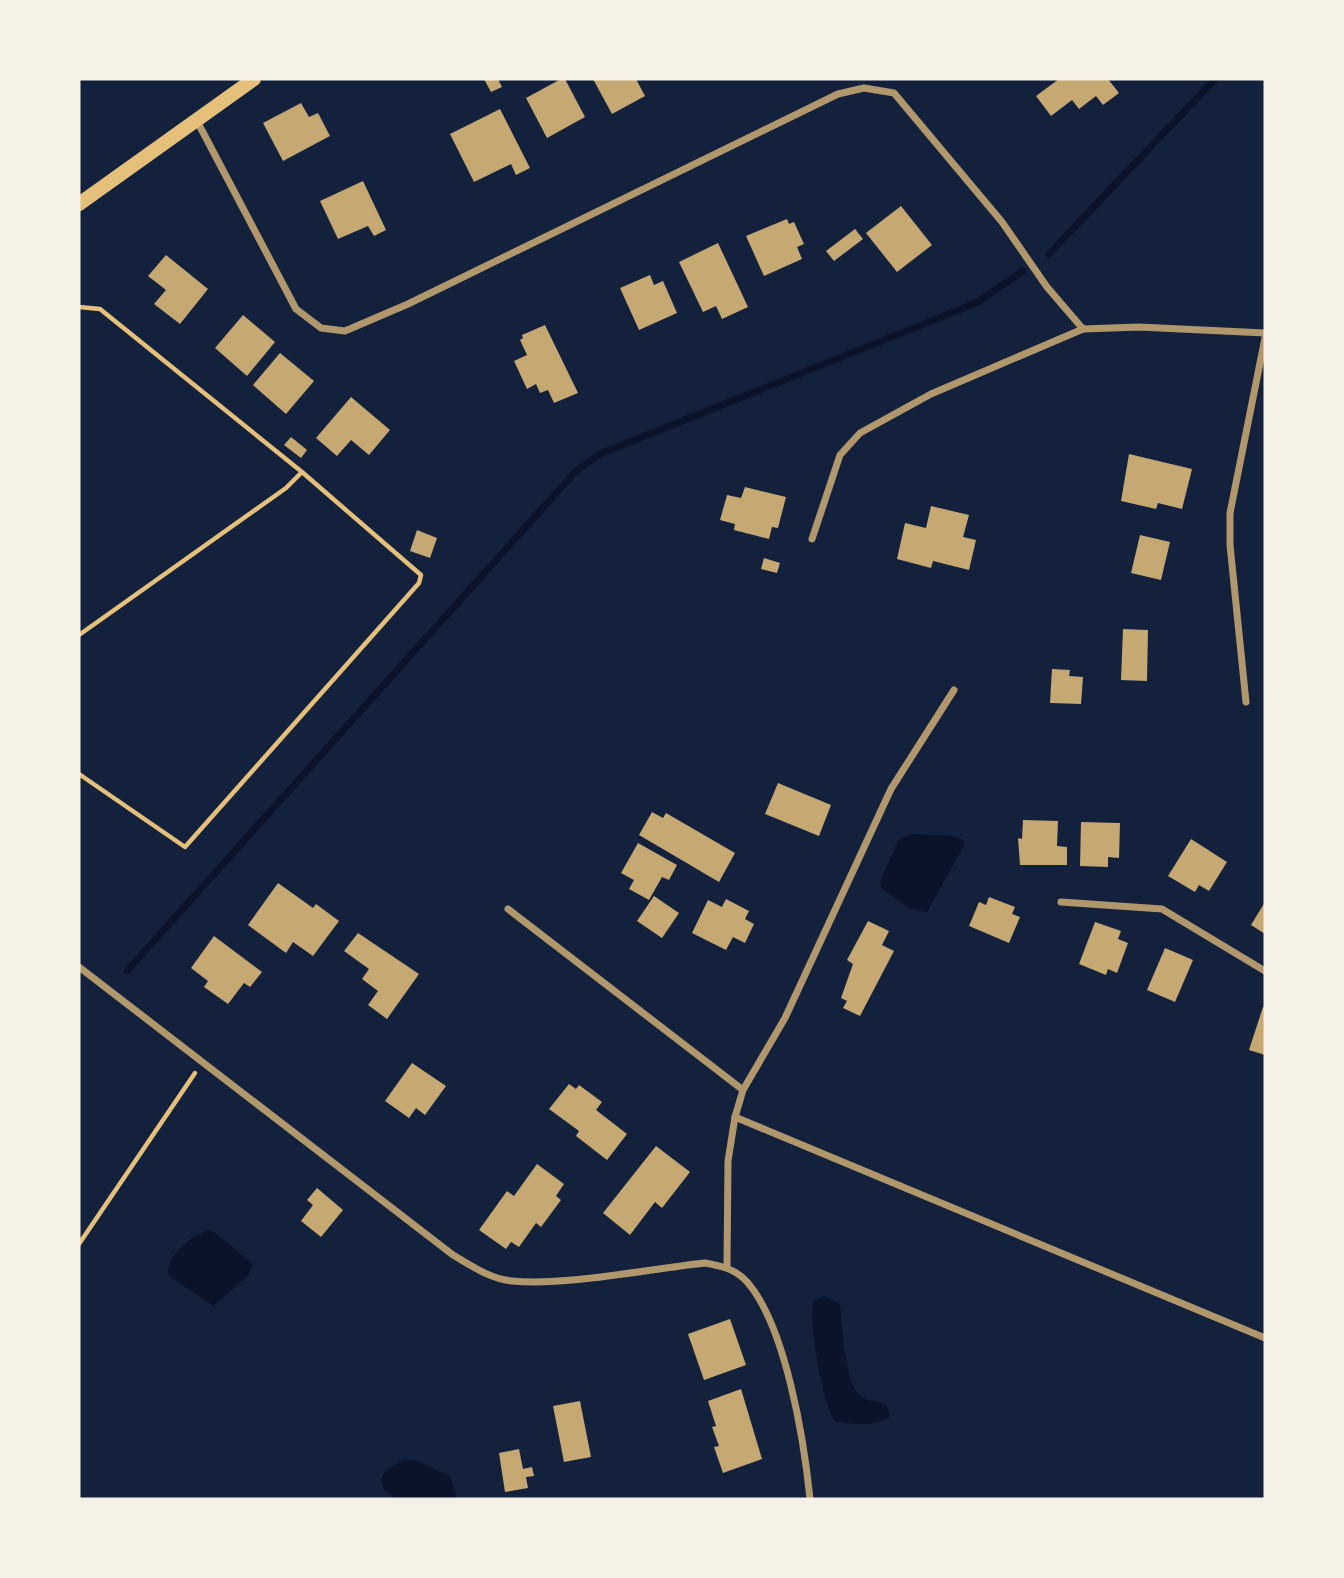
<svg xmlns="http://www.w3.org/2000/svg" width="1344" height="1578" font-family="Inter,sans-serif">
<style>
.water{fill:#0b132b}
.lines{fill:none;stroke-linecap:round;stroke-linejoin:round}
.stream{stroke:#0b132b;stroke-width:7}
.building{fill:#c6a872}
.path{stroke:#e5c07b;stroke-width:4.5}
.minor{stroke:#b1986c;stroke-width:7}
.secondary{stroke:#e5c07b;stroke-width:14}
</style>
<rect width="100%" height="100%" fill="#14213d"/>
<g class="water">
<polygon points="912,834 952,836 964,840 964,846 927,912 910,909 882,889 880,881 899,839"/>
<path d="M 209,1230 L 213,1231 L 253,1264 L 249,1275 L 213,1306 L 169,1276 C 164,1256 192,1235 209,1230 Z"/>
<path d="M 824,1296 L 840,1304 C 842,1325 845,1383 860,1396 C 867,1402 878,1400 886,1405 L 890,1416 C 876,1429 853,1423 836,1422 C 823,1408 807,1318 814,1300 Z"/>
<polygon points="404,1460 418,1461 450,1476 457,1499 394,1498 384,1490 381,1480 385,1471"/>
</g>
<g class="lines">
<g class="stream">
<polyline points="1049,254 1215,79"/>
<polyline points="127,971 576,471 600,454 976,303 1023,271"/>
</g>
</g>
<g class="building">
<polygon points="484,79 498,79 502,87 491,92"/>
<polygon points="561,79 565,79 585,117 547,138 526,98"/>
<polygon points="593,79 636,79 645,96 612,114"/>
<polygon points="1059,79 1108,79 1119,93 1103,105 1096,96 1079,109 1072,100 1051,116 1036,96"/>
<polygon points="301,103 309,117 318,113 330,136 283,161 263,123"/>
<polygon points="500,109 530,168 516,175 511,164 474,182 450,134"/>
<polygon points="363,181 386,230 374,236 368,226 338,239 320,201"/>
<polygon points="901,206 932,245 897,272 866,233"/>
<polygon points="787,219 789,224 794,222 804,244 797,247 802,259 764,276 746,236"/>
<polygon points="855,229 863,239 834,261 826,251"/>
<polygon points="718,243 748,307 722,319 716,306 703,312 679,262"/>
<polygon points="166,255 208,289 180,324 154,304 166,290 148,276"/>
<polygon points="650,275 654,285 663,281 677,313 639,330 620,288"/>
<polygon points="243,315 275,342 247,376 215,348"/>
<polygon points="545,325 578,393 554,403 548,390 540,393 536,384 527,389 514,361 527,355 520,340 523,338 522,335"/>
<polygon points="280,353 314,381 286,414 253,385"/>
<polygon points="351,397 390,430 369,455 351,440 337,456 316,438"/>
<polygon points="291,437 307,450 301,458 284,445"/>
<polygon points="1129,454 1192,469 1182,509 1158,503 1156,509 1121,501"/>
<polygon points="745,487 786,497 778,528 772,527 769,539 734,530 735,524 720,520 727,495 741,498"/>
<polygon points="931,506 969,515 963,537 976,540 969,570 933,561 931,568 897,559 905,523 926,528"/>
<polygon points="417,530 437,538 430,558 410,551"/>
<polygon points="1140,535 1170,542 1161,580 1131,573"/>
<polygon points="764,558 780,563 777,573 761,569"/>
<polygon points="1123,629 1148,630 1147,681 1121,680"/>
<polygon points="1052,669 1070,670 1069,676 1083,677 1081,704 1050,703"/>
<polygon points="778,783 831,805 819,836 765,814"/>
<polygon points="652,812 663,818 666,813 735,853 719,882 639,835"/>
<polygon points="1023,820 1058,821 1057,846 1067,847 1067,865 1020,865 1018,838 1022,839"/>
<polygon points="1081,822 1120,823 1119,858 1108,857 1108,867 1080,866"/>
<polygon points="1191,839 1227,862 1209,891 1199,885 1195,892 1168,876"/>
<polygon points="638,843 677,865 669,880 662,877 649,900 629,889 634,880 621,873"/>
<polygon points="278,883 313,908 316,904 339,921 313,956 293,942 286,953 248,925"/>
<polygon points="654,896 679,913 662,938 637,921"/>
<polygon points="989,897 1015,907 1012,914 1020,917 1009,943 969,926 979,902 986,905"/>
<polygon points="726,899 749,911 745,919 754,924 745,943 733,937 726,950 692,933 708,900 722,907"/>
<polygon points="1265,902 1265,934 1251,925"/>
<polygon points="868,921 889,931 882,945 894,951 860,1016 843,1008 847,1001 841,998 853,964 847,960"/>
<polygon points="1095,922 1121,931 1118,939 1128,943 1117,973 1108,969 1106,975 1079,964"/>
<polygon points="358,933 419,974 387,1019 368,1005 378,991 362,979 369,969 344,951"/>
<polygon points="214,936 262,972 250,987 244,983 228,1004 204,987 208,981 191,968"/>
<polygon points="1165,948 1193,960 1175,1002 1147,990"/>
<polygon points="1263,1007 1265,1007 1265,1055 1249,1050"/>
<polygon points="412,1063 446,1086 425,1115 416,1108 409,1118 385,1101"/>
<polygon points="569,1084 576,1089 579,1085 602,1102 596,1110 627,1134 607,1160 576,1136 579,1131 549,1109"/>
<polygon points="656,1146 690,1172 662,1208 655,1202 630,1235 603,1213"/>
<polygon points="537,1164 564,1184 556,1196 561,1200 541,1227 536,1223 519,1247 511,1242 506,1249 479,1230 507,1191 514,1196"/>
<polygon points="317,1188 343,1210 321,1237 301,1221 313,1205 307,1200"/>
<polygon points="730,1319 746,1365 704,1380 688,1334"/>
<polygon points="741,1389 762,1459 723,1473 714,1447 719,1446 712,1427 716,1426 708,1401"/>
<polygon points="580,1401 591,1457 564,1462 553,1406"/>
<polygon points="519,1449 523,1469 532,1467 534,1476 526,1477 528,1488 505,1492 499,1453"/>
</g>
<g class="lines">
<g class="path">
<polyline points="79,307 100,309 302,472 421,575 419,583 185,847 79,774"/>
<polyline points="79,635 286,488 301,473"/>
<polyline points="79,1244 195,1073"/>
</g>
<g class="minor">
<polyline points="197,121 296,309 321,328 345,331 408,304 838,94 864,88 894,93 1002,222 1047,287 1083,329"/>
<polyline points="812,539 840,455 860,433 931,394 1083,329 1139,327 1265,333"/>
<polyline points="1246,702 1230,545 1230,513 1265,338"/>
<polyline points="1061,902 1162,909 1265,971"/>
<polyline points="508,909 743,1090"/>
<path d="M 79,967 L 453,1255 C 472,1266 490,1279 512,1281 C 567,1286 648,1269 705,1263 C 722,1266 736,1269 748,1283 C 786,1328 804,1440 810,1499"/>
<polyline points="735,1117 1265,1338"/>
<polyline points="727,1266 728,1161 735,1117 743,1090 785,1018 891,789 954,690"/>
</g>
<polyline class="secondary" points="79,204 254,79"/>
</g>
<rect width="1344" height="1578" fill="none" stroke="#f6f1e7" stroke-width="161"/>
</svg>
